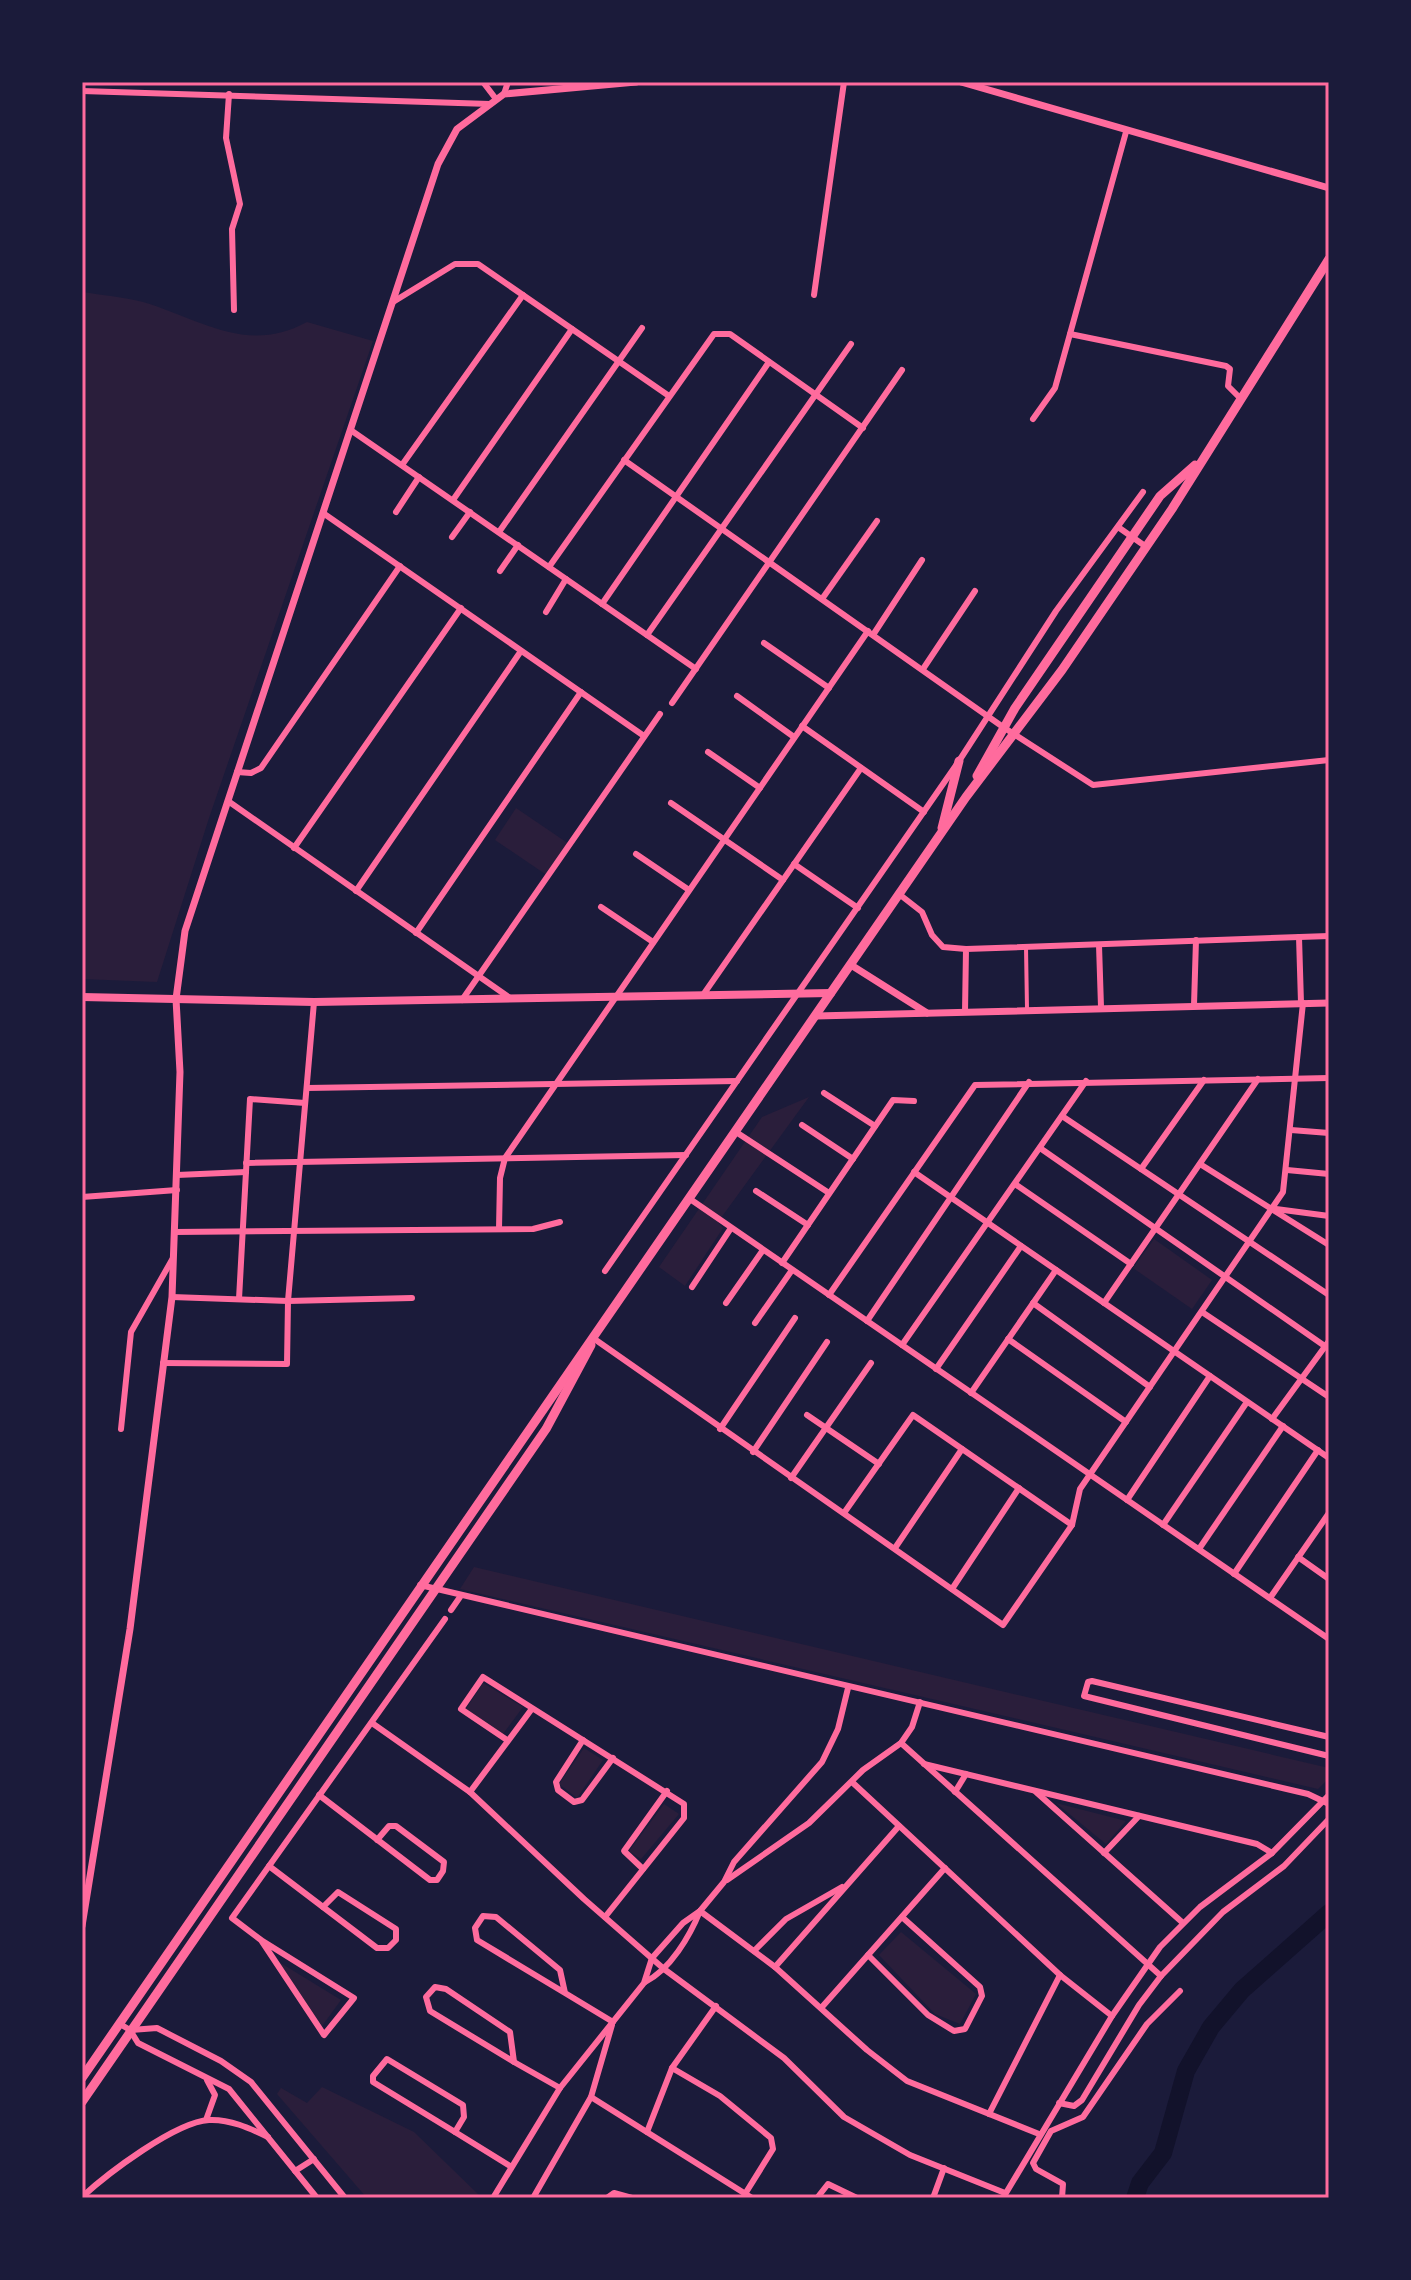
<svg xmlns="http://www.w3.org/2000/svg" width="1411" height="2280" font-family="'Sofia Sans Condensed',sans-serif">
<style>
.green{fill:#2a1e3b}
.lines{fill:none;stroke-linecap:round;stroke-linejoin:round}
.river{stroke:#12122b;stroke-width:18}
.pedestrian{stroke:#ff6b9d;stroke-width:4}
.minor{stroke:#ff6b9d;stroke-width:6}
.tertiary{stroke:#ff6b9d;stroke-width:7}
.secondary{stroke:#ff6b9d;stroke-width:8}
.primary{stroke:#ff6b9d;stroke-width:9}
.neatline{fill:none;stroke:#ff6b9d;stroke-width:3}
</style>
<rect width="100%" height="100%" fill="#1b1b3a"/>
<g class="green">
<path d="M 82,292 C 102,295 123,297 143,302 C 200,319 247,355 307,322 L 373,341 L 209,818 L 157,982 L 82,979 Z"/>
<polygon points="516,808 569,844 548,876 495,840"/>
<polygon points="809,1097 718,1222 723,1228 685,1286 659,1267 762,1117"/>
<polygon points="1154,1239 1212,1280 1192,1309 1133,1268"/>
<polygon points="474,1567 1329,1768 1329,1778 1318,1789 460,1589"/>
<polygon points="483,1683 523,1707 503,1734 466,1709"/>
<polygon points="584,1748 603,1760 577,1798 559,1784"/>
<polygon points="1056,1803 1126,1821 1106,1844"/>
<polygon points="664,1804 679,1814 641,1859 629,1851"/>
<polygon points="901,1932 976,1994 960,2024 935,2014 879,1955"/>
<polygon points="279,1962 341,2000 322,2026"/>
<polygon points="322,2087 414,2132 482,2198 367,2198 277,2094 281,2088 307,2103"/>
</g>
<g class="lines">
<polyline class="river" points="1135,2198 1140,2183 1163,2153 1186,2071 1211,2027 1242,1990 1329,1913"/>
<polyline class="pedestrian" points="1026,947 1027,1009"/>
<g class="minor">
<polyline points="483,82 496,99"/>
<polyline points="82,91 490,104"/>
<polyline points="229,94 226,138 240,204 232,229 234,310"/>
<polyline points="504,94 508,82"/>
<polyline points="814,295 844,82"/>
<polyline points="393,302 455,264 478,264 669,396"/>
<polyline points="1070,334 1226,366 1230,369 1228,386 1241,399"/>
<polyline points="1033,419 1055,388 1126,132"/>
<polyline points="352,431 696,669"/>
<polyline points="624,460 1003,727 1093,785 1329,760"/>
<polyline points="402,465 523,295"/>
<polyline points="453,500 572,329"/>
<polyline points="396,512 419,477"/>
<polyline points="323,513 644,736"/>
<polyline points="1118,527 1145,546"/>
<polyline points="499,532 642,328"/>
<polyline points="452,537 470,512"/>
<polyline points="549,567 714,334 730,334 863,428"/>
<polyline points="500,571 518,545"/>
<polyline points="822,599 877,521"/>
<polyline points="602,604 769,362"/>
<polyline points="546,612 566,579"/>
<polyline points="647,635 851,344"/>
<polyline points="873,635 922,560"/>
<polyline points="764,643 829,688"/>
<polyline points="923,669 975,591"/>
<polyline points="737,696 794,737"/>
<polyline points="672,703 902,370"/>
<polyline points="802,726 924,812"/>
<polyline points="708,752 760,788"/>
<polyline points="237,772 251,773 261,768 400,566"/>
<polyline points="228,801 510,998"/>
<polyline points="671,803 783,880"/>
<polyline points="294,848 461,608"/>
<polyline points="636,854 689,890"/>
<polyline points="794,864 858,908"/>
<polyline points="356,891 521,651"/>
<polyline points="899,894 922,912 932,935 943,947 966,949"/>
<polyline points="601,907 653,942"/>
<polyline points="1329,908 1329,910"/>
<polyline points="416,933 581,692"/>
<polyline points="1299,937 1301,1003"/>
<polyline points="1099,945 1101,1007"/>
<polyline points="703,995 861,768"/>
<polyline points="462,1000 660,714"/>
<polyline points="1194,1005 1196,940"/>
<polyline points="965,1012 966,949 1329,936"/>
<polyline points="307,1088 737,1081"/>
<polyline points="824,1093 875,1126"/>
<polyline points="1062,1116 1329,1295"/>
<polyline points="802,1125 853,1159"/>
<polyline points="1291,1130 1329,1133"/>
<polyline points="736,1132 829,1193"/>
<polyline points="1040,1148 1329,1349"/>
<polyline points="246,1163 686,1155"/>
<polyline points="1200,1164 1329,1245"/>
<polyline points="1141,1169 1204,1080"/>
<polyline points="1287,1170 1329,1174"/>
<polyline points="914,1172 1329,1458"/>
<polyline points="177,1175 246,1172"/>
<polyline points="1015,1184 1131,1264"/>
<polyline points="756,1191 808,1225"/>
<polyline points="82,1197 177,1190"/>
<polyline points="690,1199 1329,1639"/>
<polyline points="1276,1209 1329,1216"/>
<polyline points="499,1229 500,1178 505,1158 868,631"/>
<polyline points="174,1232 533,1229 560,1222"/>
<polyline points="782,1263 893,1100 914,1101"/>
<polyline points="605,1271 959,761 1056,611 1143,492"/>
<polyline points="692,1287 731,1228"/>
<polyline points="829,1295 975,1085 1329,1078"/>
<polyline points="172,1297 288,1301 412,1298"/>
<polyline points="239,1299 250,1099 305,1103"/>
<polyline points="726,1303 763,1250"/>
<polyline points="1033,1303 1150,1387"/>
<polyline points="1104,1303 1258,1079"/>
<polyline points="1202,1312 1329,1397"/>
<polyline points="867,1321 1029,1082"/>
<polyline points="755,1323 792,1270"/>
<polyline points="593,1338 1003,1625 1072,1525 1080,1489 1283,1192 1303,1003"/>
<polyline points="1008,1339 1126,1422"/>
<polyline points="902,1345 1086,1081"/>
<polyline points="163,1363 287,1364 288,1301 314,1002"/>
<polyline points="936,1369 1021,1246"/>
<polyline points="971,1393 1056,1270"/>
<polyline points="807,1415 879,1464"/>
<polyline points="1272,1419 1329,1341"/>
<polyline points="121,1429 131,1332 173,1258"/>
<polyline points="720,1429 795,1318"/>
<polyline points="753,1452 827,1342"/>
<polyline points="791,1478 871,1363"/>
<polyline points="1127,1500 1210,1376"/>
<polyline points="844,1513 913,1415 1072,1525"/>
<polyline points="1163,1525 1247,1402"/>
<polyline points="895,1548 962,1449"/>
<polyline points="1199,1549 1283,1426"/>
<polyline points="1298,1557 1329,1579"/>
<polyline points="1234,1574 1318,1450"/>
<polyline points="420,1585 1308,1794 1329,1804"/>
<polyline points="952,1589 1019,1488"/>
<polyline points="1270,1598 1329,1513"/>
<polyline points="451,1610 460,1597"/>
<polyline points="372,1723 470,1792 584,1899 664,1969 784,2058 844,2117 910,2155 1005,2193"/>
<polyline points="1329,1737 1092,1681 1088,1682 1084,1696 1329,1756"/>
<polyline points="507,1740 461,1709 483,1677 684,1804 684,1818 605,1917"/>
<polyline points="583,1740 556,1782 558,1790 574,1802 582,1800 613,1758"/>
<polyline points="901,1743 1161,1976"/>
<polyline points="924,1764 1257,1844 1272,1853"/>
<polyline points="852,1782 1060,1975 1112,2016"/>
<polyline points="470,1792 531,1710"/>
<polyline points="955,1792 966,1774"/>
<polyline points="1036,1792 1183,1923"/>
<polyline points="319,1795 430,1880 437,1880 443,1871 444,1862 396,1826 389,1826 377,1840"/>
<polyline points="1104,1853 1139,1816"/>
<polyline points="269,1866 323,1907"/>
<polyline points="643,1869 624,1851 667,1791"/>
<polyline points="727,1880 809,1823 863,1770 901,1743 912,1727 920,1702"/>
<polygon points="338,1892 396,1929 396,1940 388,1948 377,1948 323,1907"/>
<polyline points="700,1911 775,1967 867,2050 907,2081 1039,2134"/>
<polyline points="261,1940 354,1998 324,2035 261,1940 232,1918 445,1619"/>
<polyline points="754,1951 786,1919 842,1887"/>
<polyline points="868,1955 928,2015 954,2031 965,2029 982,1996 980,1987 902,1917"/>
<polyline points="775,1967 899,1826"/>
<path d="M 645,1982 C 670,1970 690,1936 700,1911"/>
<polygon points="435,1987 446,1989 510,2032 514,2062 430,2011 426,1997"/>
<polyline points="565,1993 477,1940 475,1928 483,1916 496,1917 560,1970 565,1993 613,2022"/>
<polyline points="822,2007 945,1868"/>
<polyline points="120,2024 130,2030 138,2043 229,2089 317,2198"/>
<polyline points="131,2030 157,2028 221,2061 251,2082 345,2198"/>
<polygon points="387,2059 463,2105 464,2117 455,2132 373,2082 373,2076"/>
<polyline points="514,2062 560,2088"/>
<polyline points="672,2068 720,2096 771,2138 773,2149 745,2194"/>
<polyline points="591,2097 752,2198"/>
<polyline points="1059,2103 1074,2106 1082,2100 1139,2005 1161,1976 1223,1912 1284,1866 1329,1819"/>
<polyline points="989,2114 1060,1975"/>
<polyline points="206,2120 215,2095 207,2080"/>
<polyline points="455,2132 510,2166"/>
<polyline points="647,2132 672,2068 716,2006"/>
<polyline points="295,2171 314,2159"/>
<path d="M 82,2197 C 107,2174 175,2122 209,2120 C 230,2119 249,2128 268,2137"/>
<polyline points="493,2198 560,2088 644,1983 652,1958 683,1923 700,1911 724,1882 734,1862 822,1762 838,1729 848,1688"/>
<polyline points="533,2198 591,2097 612,2025"/>
<polyline points="607,2198 614,2193 632,2198"/>
<polyline points="817,2198 828,2184 857,2198"/>
<polyline points="933,2198 944,2168"/>
<polyline points="1003,2198 1112,2016 1160,1947 1200,1907 1272,1853 1329,1795"/>
<polyline points="1062,2198 1063,2184 1036,2169 1033,2163 1051,2131 1083,2117 1147,2024 1180,1991"/>
</g>
<g class="tertiary">
<polyline points="961,82 1329,188"/>
<polyline points="851,965 927,1013"/>
<polyline points="816,1016 1329,1003"/>
<polyline points="82,1926 130,1629 172,1297 180,1072 176,999 185,931 438,164 457,129 504,94 636,82"/>
</g>
<polyline class="secondary" points="82,997 314,1002 831,993"/>
<g class="primary">
<polyline points="977,776 1015,708 1160,496 1195,465"/>
<polyline points="942,828 959,761"/>
<polyline points="82,2078 966,797 1062,670 1172,509 1329,259"/>
<polyline points="82,2102 546,1429 591,1345"/>
</g>
</g>
<rect width="1411" height="2280" fill="none" stroke="#1b1b3a" stroke-width="168"/>
<rect x="84" y="84" width="1243" height="2112" class="neatline"/>
</svg>
